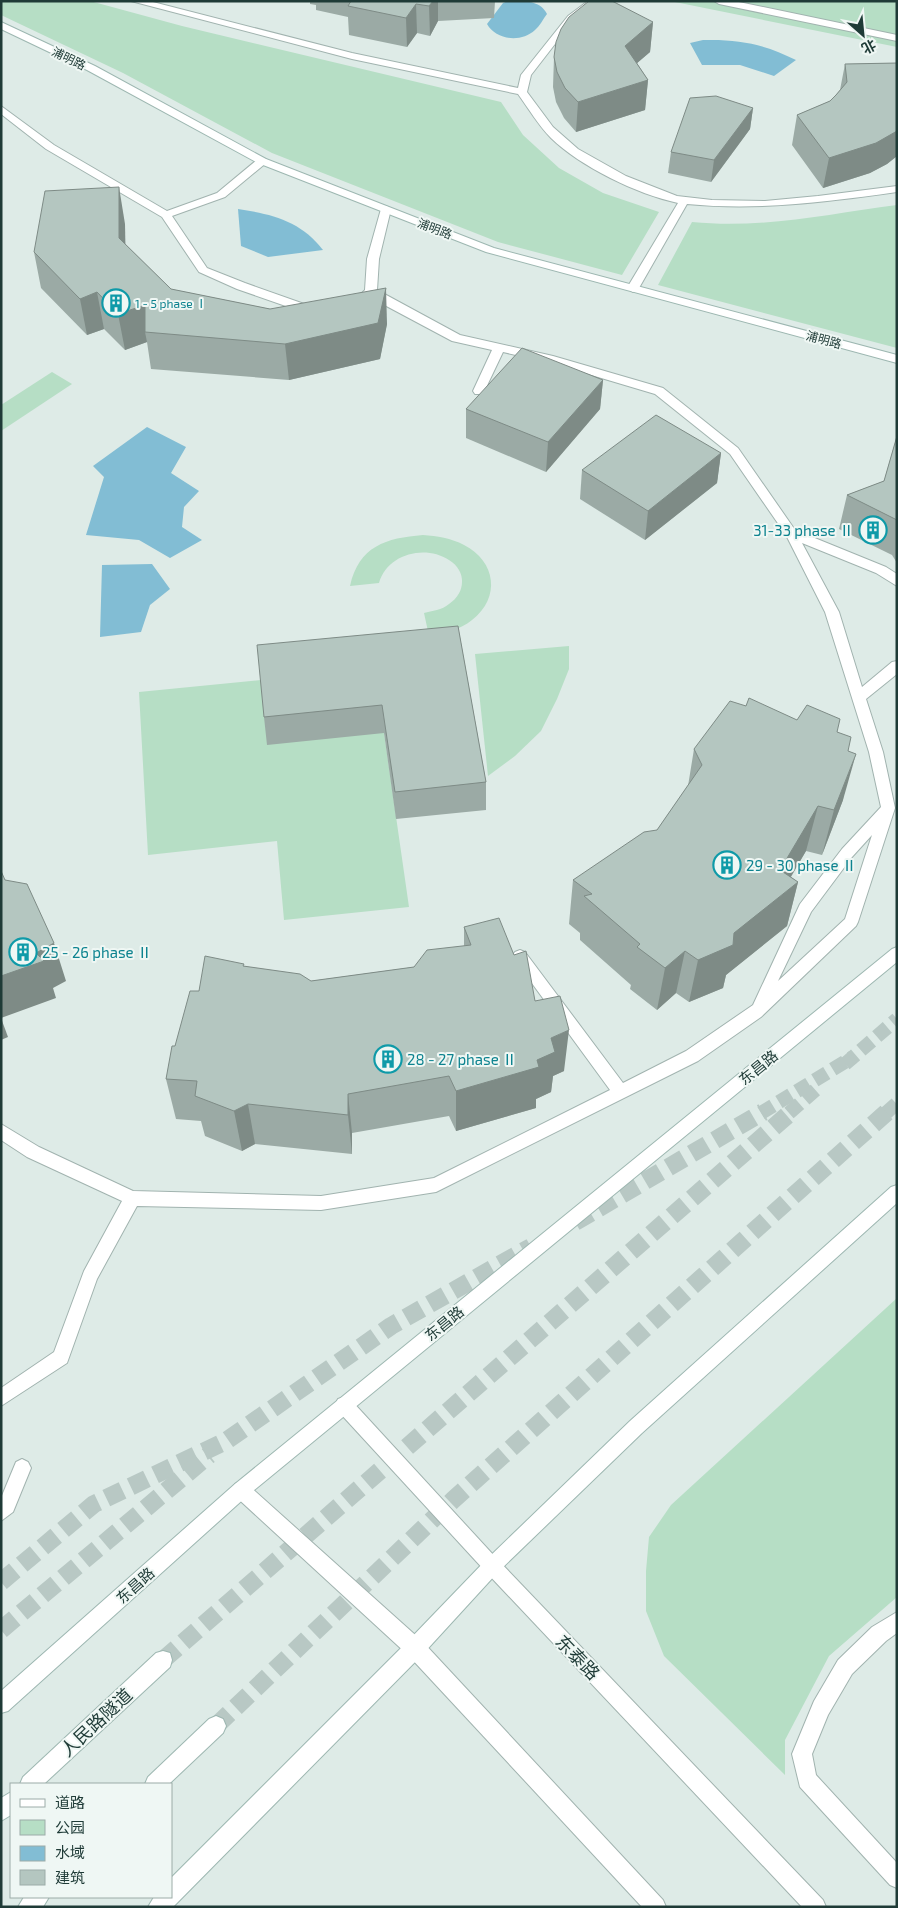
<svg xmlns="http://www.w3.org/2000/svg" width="898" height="1908" font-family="'Exo 2','Noto Sans SC',sans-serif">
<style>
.green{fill:#b6dec5}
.water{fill:#82bdd4}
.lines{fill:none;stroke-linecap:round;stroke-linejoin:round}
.secondary-tunnel-far1{stroke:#b8c8c4;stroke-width:14;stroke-dasharray:14 7;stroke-linecap:butt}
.secondary-tunnel{stroke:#b8c8c4;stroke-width:18;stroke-dasharray:18 9;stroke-linecap:butt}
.service-casing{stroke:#a1b3af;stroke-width:2}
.tertiary-casing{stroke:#a1b3af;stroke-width:2}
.secondary-casing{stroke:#9db7b1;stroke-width:2}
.service{fill:#fff;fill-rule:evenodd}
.tertiary{fill:#fff;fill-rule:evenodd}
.secondary{fill:#fff;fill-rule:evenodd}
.wall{fill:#9baaa5}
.shaded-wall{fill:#7e8b86}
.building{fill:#b4c6c0;stroke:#7e8b86}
.labels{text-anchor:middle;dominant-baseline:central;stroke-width:4;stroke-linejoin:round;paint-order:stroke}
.far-street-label{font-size:12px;fill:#1f3b37;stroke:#eff7f4}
.far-culture-label{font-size:12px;fill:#0d838f;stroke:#eff7f4;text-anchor:start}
.culture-label{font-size:15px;fill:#0d838f;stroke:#eff7f4;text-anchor:start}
.street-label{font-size:15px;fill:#1f3b37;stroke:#eff7f4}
.near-street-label{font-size:18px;fill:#1f3b37;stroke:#eff7f4}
</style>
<rect width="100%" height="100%" fill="#deebe7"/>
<g class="green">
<polygon points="1,1 90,1 182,26 501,102 523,135 559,168 603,193 659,212 622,275 498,242 272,153 123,73 1,15"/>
<polygon points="670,1 897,1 897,47"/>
<path d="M 897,205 L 897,348 L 658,285 L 692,222 C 762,229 828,214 897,205 Z"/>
<polygon points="52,372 72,384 1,431 1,405"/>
<path d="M 423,535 C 437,536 451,538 464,545 C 496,561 501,598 472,620 C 460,630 444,633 429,636 L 424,613 C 432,611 442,610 449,604 C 466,593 467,571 449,560 C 425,544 387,554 379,583 L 350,586 C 359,546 386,538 423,535 Z"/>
<polygon points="569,646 569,669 557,699 541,731 515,756 488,776 475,654"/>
<polygon points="261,680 384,733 409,907 284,920 277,841 148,855 139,692"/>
<polygon points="897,1298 897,1597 829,1656 785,1740 785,1775 664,1656 646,1611 646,1571 649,1537 671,1505"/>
</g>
<g class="water">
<path d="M 508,1 C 525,1 540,0 547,14 C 543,19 540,26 535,30 C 521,43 496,40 487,24 L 503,3 Z"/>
<path d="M 703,40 C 739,39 764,44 796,60 L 774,76 L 740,65 L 702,65 L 690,43 Z"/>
<path d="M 238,209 C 272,214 301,221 323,250 L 268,257 L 241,246 Z"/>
<polygon points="147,427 186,447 171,473 199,491 184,507 182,527 202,540 170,558 139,540 86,535 104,477 93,466"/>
<polygon points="152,564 170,589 150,605 141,632 100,637 102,565"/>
</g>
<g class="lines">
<g class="secondary-tunnel-far1">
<polyline points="845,1064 897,1019"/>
<polyline points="761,1113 853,1057"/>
<polyline points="789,1113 820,1086"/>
<polyline points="886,1113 897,1103"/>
</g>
<g class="secondary-tunnel">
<polyline points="575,1222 763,1112"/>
<polyline points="1,1582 94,1504 226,1441 391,1326 531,1247"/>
<polyline points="1,1630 209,1455"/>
<polyline points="163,1660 791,1112"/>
<polyline points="216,1726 453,1500 887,1112"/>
</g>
<g class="service-casing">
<g id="service">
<path d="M 131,1 L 149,1 L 352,53 L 518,88 L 521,75 L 568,16 L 588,1 L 600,1 L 574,20 L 555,44 L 531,75 L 527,92 L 553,127 L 578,149 L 626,176 L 677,196 L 712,200 L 765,201 L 818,196 L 897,186 L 897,192 C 827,202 758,211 687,204 L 639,288 L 633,292 L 627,288 L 678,203 C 637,194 581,167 551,138 C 538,125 529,109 518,94 L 352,59 Z"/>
<polygon points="714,1 734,1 897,35 897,41 719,4"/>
<polygon points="1,106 54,145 167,211 217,193 258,159 266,159 267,161 266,163 225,197 172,216 207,268 245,283 307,305 314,303 320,307 311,312 303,312 237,289 199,272 162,217 46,149 1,114"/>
<path d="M 386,206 L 391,209 L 379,259 L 377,290 L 460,335 L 553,356 L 663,388 L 738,448 L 795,530 L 886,567 L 897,574 L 897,586 L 876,573 L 802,543 L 839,612 L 862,687 L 892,662 L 897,661 L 897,674 L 866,699 L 883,752 L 895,808 L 858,922 L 856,926 L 761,1017 L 698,1061 L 436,1192 L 321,1210 L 137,1206 L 97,1279 L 67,1363 L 1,1406 L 1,1388 L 54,1352 L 84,1271 L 122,1201 L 27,1157 L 1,1140 L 1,1124 L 39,1147 L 133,1191 L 321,1196 L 434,1178 L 610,1090 L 515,960 L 512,956 L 515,952 L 520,950 L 525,952 L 623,1083 L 686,1051 L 753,1005 L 800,904 L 842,849 L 881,807 L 869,752 L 825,612 L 786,535 L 730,454 L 655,394 L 551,363 L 503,352 L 483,394 L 475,394 L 473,391 L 492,350 L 452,341 L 362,293 L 365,290 L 367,259 L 381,209 ZM 872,835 L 845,919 L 778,981 L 811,912 L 852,857 Z"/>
<polygon points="22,1459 28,1462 31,1468 13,1512 1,1521 1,1498 16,1462"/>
<polygon points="897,1612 897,1633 886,1641 852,1674 828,1715 812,1754 816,1775 897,1863 897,1888 890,1885 800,1787 792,1754 814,1701 838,1660 872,1627"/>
</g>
</g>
<g class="tertiary-casing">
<g id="tertiary">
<polygon points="344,1397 350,1399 498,1560 823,1900 826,1907 802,1907 486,1572 338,1411 335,1405 338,1399"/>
<polygon points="241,1481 247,1484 422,1641 663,1900 666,1907 642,1907 408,1655 235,1496 232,1490 235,1484"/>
</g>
</g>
<g class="secondary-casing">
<g id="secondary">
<polygon points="1,22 95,66 266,159 494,248 897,355 897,363 486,252 258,163 87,70 1,29"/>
<polygon points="897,947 897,962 247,1496 8,1711 1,1713 1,1691 235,1484 892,949"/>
<polygon points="897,1185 897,1203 642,1433 498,1572 422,1655 173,1907 148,1907 154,1897 171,1897 171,1878 408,1641 486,1560 630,1421 891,1187"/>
<polygon points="163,1651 170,1653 172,1660 170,1667 44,1784 20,1784 23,1777 156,1653"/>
<polygon points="216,1716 223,1719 226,1726 223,1733 169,1784 145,1784 148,1777 209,1719"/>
<polygon points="11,1792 11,1815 1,1821 1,1798"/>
<polygon points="24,1897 49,1897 43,1907 18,1907"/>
</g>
</g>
<use href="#service" class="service"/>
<use href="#tertiary" class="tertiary"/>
<use href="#secondary" class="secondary"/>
</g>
<g class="wall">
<polygon points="310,1 495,1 494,18 438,21 430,36 417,33 407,47 349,35 348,17 316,10 316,5 310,4"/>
<polygon points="653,22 650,52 637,63 648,80 645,110 576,132 564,118 556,102 553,87 554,57"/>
<polygon points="897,63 897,156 887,164 870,173 823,188 792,145 797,115 830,101 836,95 840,90 845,64"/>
<polygon points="753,108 750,129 711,182 668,173 671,152"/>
<polygon points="125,224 125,244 171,289 270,309 387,324 380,359 289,380 151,369 147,342 125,350 104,329 87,335 41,288 34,252"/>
<polygon points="603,380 600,409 546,472 466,438 466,409"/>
<polygon points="897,436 897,563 892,555 839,529 847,495 884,481"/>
<polygon points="721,453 717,483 645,540 580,499 582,470"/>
<polygon points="458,626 486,782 486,810 396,819 384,733 267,745 264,717"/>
<polygon points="797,720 837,732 848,751 843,800 822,855 806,851 791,877 798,882 787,926 726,975 723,988 689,1002 676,993 657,1010 630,989 631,985 580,940 580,933 569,924 573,880 657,830 688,786 694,749"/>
<polygon points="464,927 514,955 564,1071 553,1076 551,1092 536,1099 536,1108 456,1131 449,1116 352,1133 352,1154 255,1144 242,1151 205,1136 201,1121 176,1119 166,1079 175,1046 199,991 245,966 311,981 414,967 464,946"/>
</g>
<g class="shaded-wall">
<polygon points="433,1 438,1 438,21 430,36 429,6"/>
<polygon points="416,4 417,33 407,47 406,18"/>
<polygon points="653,22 650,52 622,76 625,46"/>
<polygon points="648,80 645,110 576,132 578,102"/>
<polygon points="753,108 750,129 711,182 714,160"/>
<polygon points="897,131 897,156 887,164 870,173 823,188 829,158"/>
<polygon points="119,187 125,224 126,275 119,238"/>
<polygon points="386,288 387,324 380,359 289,380 285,344"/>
<polygon points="97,292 104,329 87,335 80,299"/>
<polygon points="145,305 145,332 147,342 125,350 118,314"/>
<polygon points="603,380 600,409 546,472 548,442"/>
<polygon points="721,453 717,483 645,540 648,511"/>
<polygon points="856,754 843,800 822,855 834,810"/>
<polygon points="818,806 806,851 778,898 798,882 787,926 726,975 723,988 689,1002 698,960 734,933 780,870"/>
<polygon points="54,943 66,981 53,988 56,998 1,1018 1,976 36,953"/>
<polygon points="685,951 676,993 657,1010 665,968"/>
<polygon points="1,1018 8,1037 1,1040"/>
<polygon points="569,1030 564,1071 553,1076 551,1092 536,1099 536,1108 456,1131 456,1091 537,1060 551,1038"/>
<polygon points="348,1094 352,1133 352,1154 348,1115"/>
<polygon points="248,1104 255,1144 242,1151 234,1111"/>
</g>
<g class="building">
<polygon points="351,1 433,1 429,6 416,4 406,18 348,6"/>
<polygon points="589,1 612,1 653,22 625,46 648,80 578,102 565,88 557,72 554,57 556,42 561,29 569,17"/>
<polygon points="897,63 897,131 876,143 829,158 797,115 830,101 836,95 847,82 845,64"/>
<polygon points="716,96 753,108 714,160 671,152 690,98"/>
<polygon points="119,187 119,238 171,289 270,309 386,288 378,323 285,344 145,332 145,305 118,314 97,292 80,299 34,252 45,191"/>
<polygon points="522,348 603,380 548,442 466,409"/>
<polygon points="656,415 721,453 648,511 582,470"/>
<polygon points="897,436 897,520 847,495 884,481"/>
<polygon points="458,626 486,782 395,792 382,705 264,717 257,645"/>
<polygon points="749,698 797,720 807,705 840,719 837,732 851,737 848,751 856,754 834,810 818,806 780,870 798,882 734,933 733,945 698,960 685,951 665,968 637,947 640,944 584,896 592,894 573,880 644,832 657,830 702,765 694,749 730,701 746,706"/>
<polygon points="1,871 5,880 27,884 54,943 36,953 44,961 1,976"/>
<polygon points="499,918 514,955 526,951 535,1001 560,996 569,1030 551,1038 555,1052 537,1060 539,1067 456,1091 449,1076 348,1094 348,1115 248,1104 234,1111 195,1096 197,1081 166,1079 172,1046 175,1046 190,991 199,991 205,956 244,964 243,966 300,974 311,981 414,967 427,950 471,945 464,927"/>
</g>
<defs>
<g id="building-ring" transform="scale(1.4375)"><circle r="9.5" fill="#eff7f4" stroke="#0f9aa8" stroke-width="1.5"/><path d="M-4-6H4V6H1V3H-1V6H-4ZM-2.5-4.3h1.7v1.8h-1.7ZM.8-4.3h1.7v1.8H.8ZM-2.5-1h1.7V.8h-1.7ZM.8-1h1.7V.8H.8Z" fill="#0f9aa8"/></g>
</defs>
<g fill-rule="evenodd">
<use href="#building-ring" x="116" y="303"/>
<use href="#building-ring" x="873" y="530"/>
<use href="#building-ring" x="727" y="865"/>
<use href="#building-ring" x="23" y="952"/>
<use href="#building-ring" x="388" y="1059"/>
</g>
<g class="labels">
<g class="far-street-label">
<text transform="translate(69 58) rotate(26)">浦明路</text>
<text transform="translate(435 228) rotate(21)">浦明路</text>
<text transform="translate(824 339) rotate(15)">浦明路</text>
</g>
<g class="far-culture-label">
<text x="135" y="303">1 - 5 phase Ⅰ</text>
</g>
<g class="culture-label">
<text x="854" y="530" text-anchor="end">31-33 phase Ⅱ</text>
<text x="746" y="865">29 - 30 phase Ⅱ</text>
<text x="42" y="952">25 - 26 phase Ⅱ</text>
<text x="407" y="1059">28 - 27 phase Ⅱ</text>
</g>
<g class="street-label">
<text transform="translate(758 1067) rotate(-39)">东昌路</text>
<text transform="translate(444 1323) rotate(-39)">东昌路</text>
<text transform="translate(135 1585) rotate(-42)">东昌路</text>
</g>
<g class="near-street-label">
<text transform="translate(578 1657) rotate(46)">东泰路</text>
<text transform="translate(96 1722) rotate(-43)">人民路隧道</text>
</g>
</g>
<rect width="898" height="1908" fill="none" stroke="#1f3b37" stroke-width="5"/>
<rect x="10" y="1783" width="162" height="115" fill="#eff7f4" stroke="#9caca8"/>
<rect x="20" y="1799" width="25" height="8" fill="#ffffff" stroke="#9caca8"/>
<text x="55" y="1808" font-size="15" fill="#1f3b37">道路</text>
<rect x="20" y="1820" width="25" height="15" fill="#b6dec5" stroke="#9caca8"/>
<text x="55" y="1833" font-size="15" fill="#1f3b37">公园</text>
<rect x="20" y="1846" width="25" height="15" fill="#82bdd4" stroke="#9caca8"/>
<text x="55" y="1858" font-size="15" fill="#1f3b37">水域</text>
<rect x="20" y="1870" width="25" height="15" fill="#b4c6c0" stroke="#9caca8"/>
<text x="55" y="1883" font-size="15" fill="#1f3b37">建筑</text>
<g transform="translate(863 35) rotate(153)" stroke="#eff7f4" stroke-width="4" paint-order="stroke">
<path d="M0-4L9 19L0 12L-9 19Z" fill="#1f3b37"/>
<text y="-8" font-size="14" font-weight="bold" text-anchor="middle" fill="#1f3b37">北</text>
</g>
</svg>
